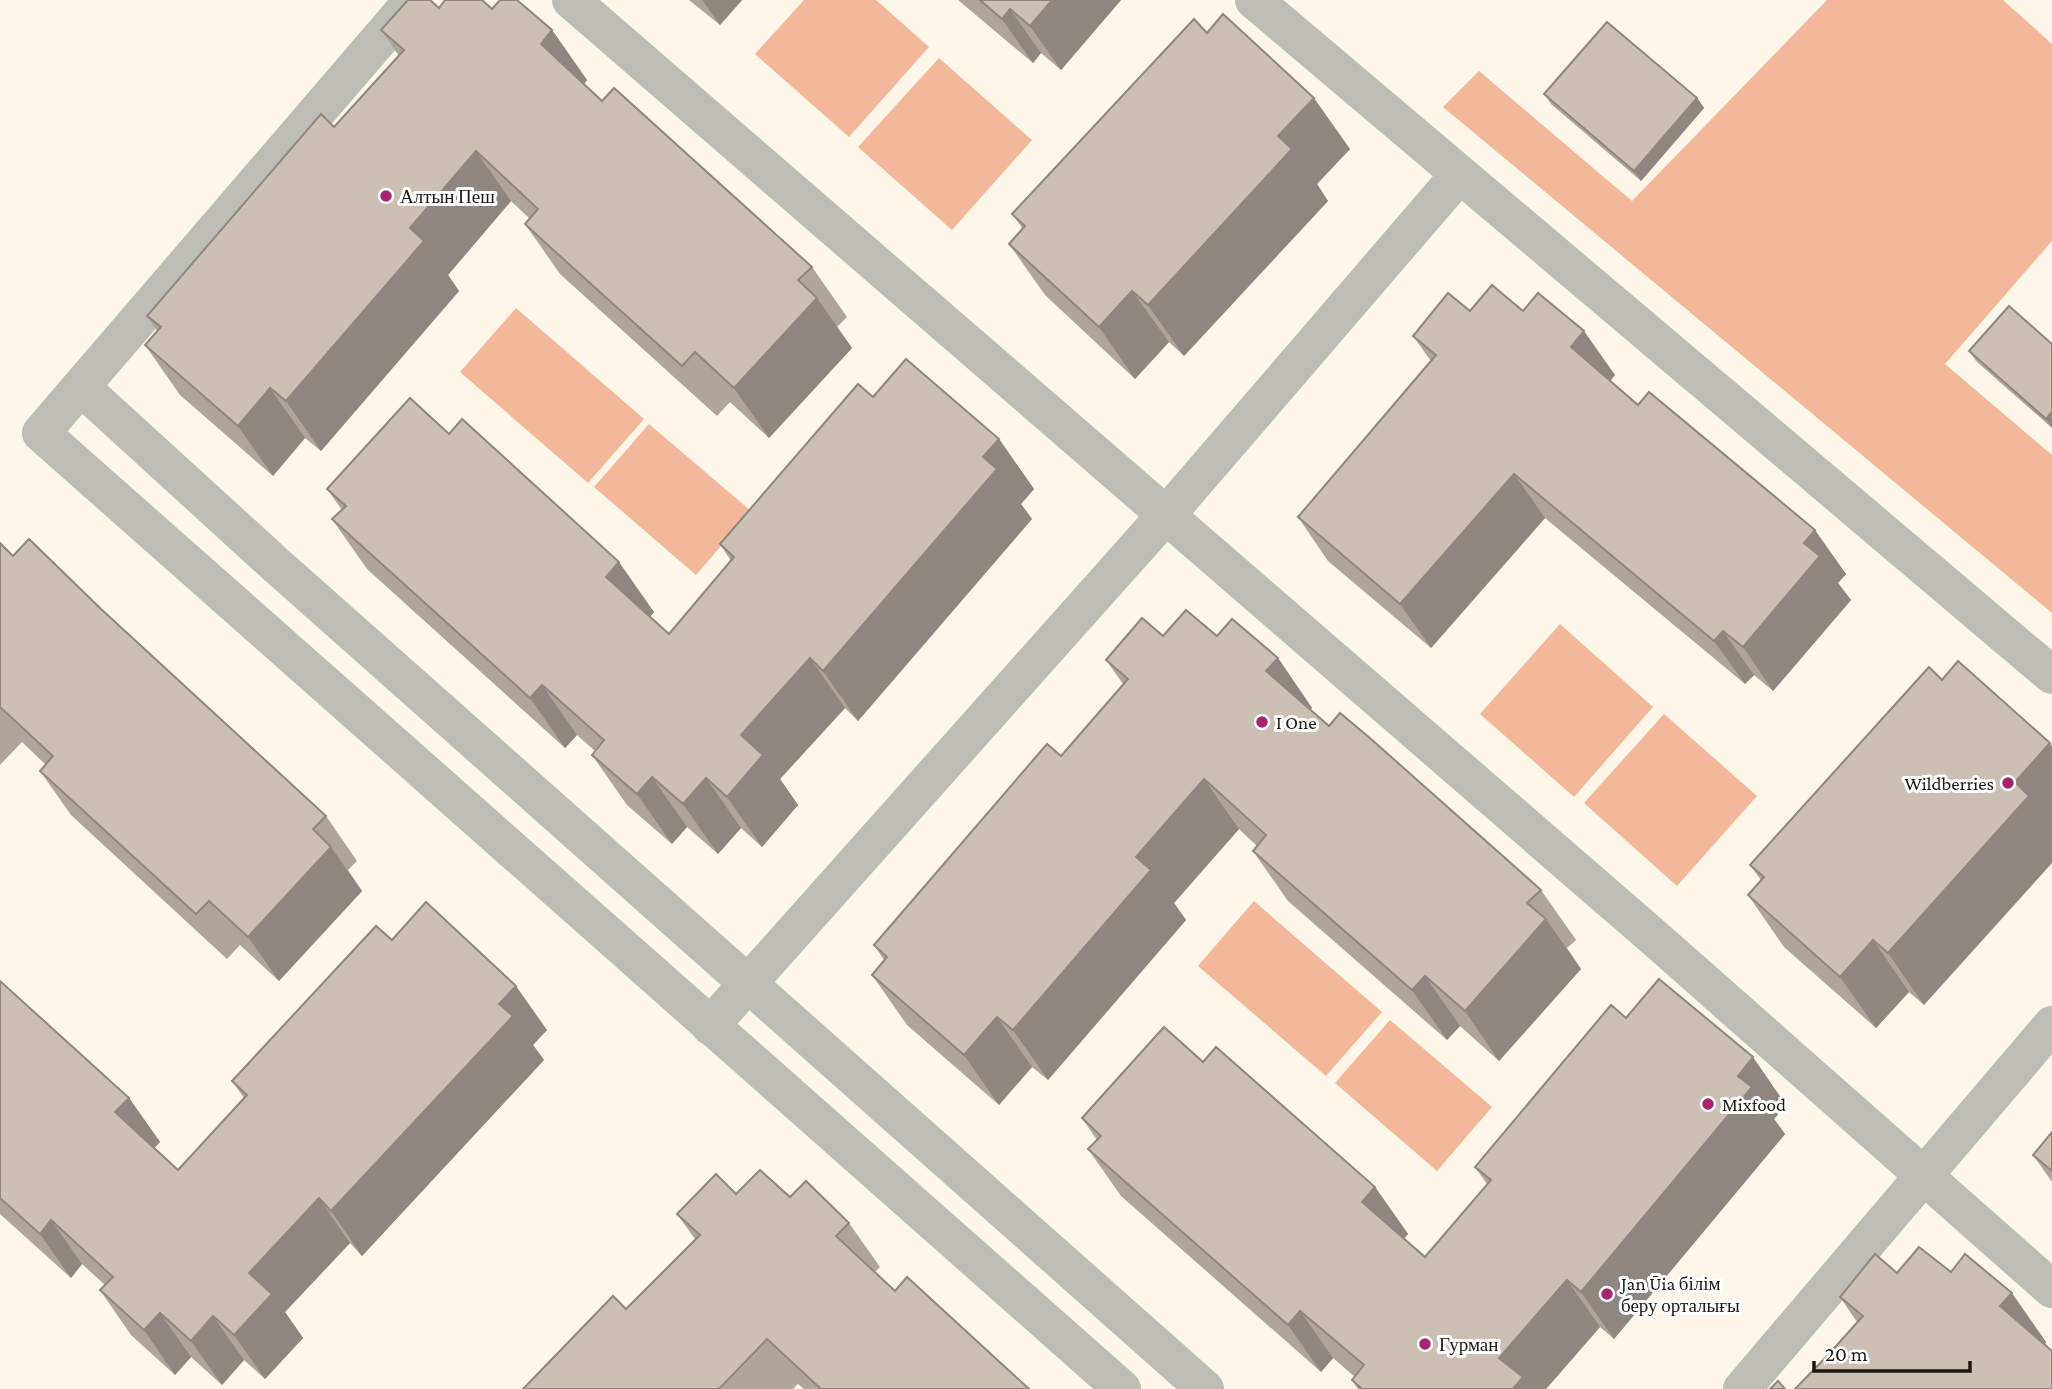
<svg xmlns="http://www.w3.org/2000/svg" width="2052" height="1389" font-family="'Crimson Pro',serif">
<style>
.green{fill:#f3b79a}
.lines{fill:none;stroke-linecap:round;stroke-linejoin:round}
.minor{stroke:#bdbcb5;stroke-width:38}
.wall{fill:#afa59c}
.shaded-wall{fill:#8f867f}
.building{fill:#ccc0b5;stroke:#8f867f;stroke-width:2}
.poi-dot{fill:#a72471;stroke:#fff;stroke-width:2.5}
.labels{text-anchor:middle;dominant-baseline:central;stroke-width:6;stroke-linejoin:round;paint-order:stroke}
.poi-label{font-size:19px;fill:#1b1914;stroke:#fff;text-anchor:start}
</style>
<rect width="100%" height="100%" fill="#fef6e8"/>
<g class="green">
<polygon points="804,0 876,0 929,47 849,137 755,54"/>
<polygon points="1827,0 2003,0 2052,44 2052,241 1945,364 2052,455 2052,613 1443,107 1479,71 1632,201"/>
<polygon points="939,58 1032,140 952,230 858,147"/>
<polygon points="516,308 644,419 588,483 460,372"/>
<polygon points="649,424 751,511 696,575 594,487"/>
<polygon points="1560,624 1653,707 1574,797 1480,714"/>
<polygon points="1664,714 1757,796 1677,886 1584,803"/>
<polygon points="1254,901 1382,1012 1326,1076 1198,966"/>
<polygon points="1390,1020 1492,1107 1437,1171 1335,1083"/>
</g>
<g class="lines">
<g class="minor">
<polyline points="413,0 41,433 1122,1389"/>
<polyline points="571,0 1658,941 2052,1289"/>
<polyline points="1254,0 2052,675"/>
<polyline points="81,387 275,564 1205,1389"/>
<polyline points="710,1026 1181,498 1459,175"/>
<polyline points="1742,1389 2052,1025"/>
</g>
</g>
<g class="wall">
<polygon points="689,0 742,0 720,25"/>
<polygon points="958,0 1121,0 1061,70 1041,53 1033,63"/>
<polygon points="439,8 492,9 552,30 587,80 584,84 602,101 812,267 847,317 837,327 852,348 769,438 730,402 717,416 560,274 525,224 530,219 511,201 448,275 459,291 321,451 305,438 273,476 180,395 145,345 157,331 147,316 334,127 399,56 381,30"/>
<polygon points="1207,33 1350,149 1317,184 1328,201 1184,356 1169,342 1135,379 1045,295 1009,244 1023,229 1012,214"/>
<polygon points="1544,94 1697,98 1704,108 1641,181 1551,104"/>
<polygon points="1523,311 1615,375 1610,381 1846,574 1838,583 1851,600 1773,691 1754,675 1745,684 1545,518 1431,648 1328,561 1298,517 1431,361 1413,336"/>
<polygon points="2052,344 2052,428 1976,361 1969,351"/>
<polygon points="873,397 999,439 1034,489 1021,504 1032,519 858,721 845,708 780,779 798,805 762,847 741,828 718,854 687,827 672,844 627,805 592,755 595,751 577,735 565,748 367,569 332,519 342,510 327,489 449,434 654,612 650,617 669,634 731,561 720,544"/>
<polygon points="0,543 13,556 101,609 326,816 357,861 348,870 362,891 279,981 240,945 227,959 71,815 40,771 46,765 22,742 0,765"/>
<polygon points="1163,636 1217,636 1278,658 1312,708 1310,710 1329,726 1541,890 1576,940 1567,948 1581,969 1499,1061 1460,1026 1447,1040 1288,901 1253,851 1257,846 1239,829 1174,903 1186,920 1048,1080 1032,1067 999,1105 907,1025 872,975 884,960 874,945 1061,756 1123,684 1106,660"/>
<polygon points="1929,667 1924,1005 1909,992 1876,1028 1784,947 1748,895 1761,880 1750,865"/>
<polygon points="392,940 547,1030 533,1045 544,1060 362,1256 350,1243 285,1312 303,1338 265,1379 244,1360 222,1385 191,1357 175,1375 131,1335 100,1290 105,1285 82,1264 71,1278 0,1214 0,981 129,1098 160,1142 154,1148 178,1170 244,1098 232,1081"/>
<polygon points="1626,1018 1786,1105 1774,1119 1785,1134 1614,1339 1600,1327 1546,1389 1358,1389 1352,1380 1355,1377 1333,1358 1321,1372 1121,1196 1088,1149 1097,1140 1082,1118 1203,1062 1375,1187 1408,1234 1404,1239 1425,1257 1487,1184 1475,1167"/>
<polygon points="2052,1132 2052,1182 2033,1155"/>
<polygon points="736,1194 790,1197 849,1223 880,1267 875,1272 895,1291 1029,1389 804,1389 798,1384 793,1389 523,1389 626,1309 695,1239 677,1214"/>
<polygon points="1951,1272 2046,1342 2045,1345 1828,1355 1857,1322 1840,1297 1897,1273"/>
</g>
<g class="shaded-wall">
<polygon points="702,0 742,0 720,25"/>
<polygon points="1052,0 1121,0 1061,70 1030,26"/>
<polygon points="1010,9 1041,53 1033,63 1002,19"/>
<polygon points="552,30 587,80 576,94 541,44"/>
<polygon points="1314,98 1350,149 1317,184 1328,201 1184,356 1148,305 1278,136"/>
<polygon points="1697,98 1704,108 1641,181 1634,171"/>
<polygon points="476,151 511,201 448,275 459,291 321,451 286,401 410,228"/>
<polygon points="1132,291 1169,342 1135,379 1099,327"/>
<polygon points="817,298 852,348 769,438 734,388"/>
<polygon points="1584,331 1615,375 1602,391 1571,347"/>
<polygon points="270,388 305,438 273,476 238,426"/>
<polygon points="2052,412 2052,428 2046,419"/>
<polygon points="999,439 1034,489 1021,504 1032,519 858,721 823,671 983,457"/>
<polygon points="1514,474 1545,518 1431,648 1400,604"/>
<polygon points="1815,530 1846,574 1838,583 1851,600 1773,691 1743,647 1804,543"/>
<polygon points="619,562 654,612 641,627 606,577"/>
<polygon points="1723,631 1754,675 1745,684 1714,641"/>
<polygon points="810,658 845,708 780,779 798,805 762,847 727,797 741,735"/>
<polygon points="1278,658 1312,708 1301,721 1266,671"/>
<polygon points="542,685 577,735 565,748 530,698"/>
<polygon points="2050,743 2052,746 2052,863 1924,1005 1888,953 2015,782"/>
<polygon points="652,777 687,827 672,844 637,794"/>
<polygon points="706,778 741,828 718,854 683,804"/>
<polygon points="1204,779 1239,829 1174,903 1186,920 1048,1080 1013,1030 1136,857"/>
<polygon points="331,847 362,891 279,981 248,937"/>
<polygon points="1546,919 1581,969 1499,1061 1465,1011"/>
<polygon points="1873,940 1909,992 1876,1028 1840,977"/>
<polygon points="1425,976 1460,1026 1447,1040 1412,990"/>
<polygon points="516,986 547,1030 533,1045 544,1060 362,1256 331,1211 499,1004"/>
<polygon points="997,1017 1032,1067 999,1105 964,1055"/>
<polygon points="1753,1057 1786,1105 1774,1119 1785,1134 1614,1339 1581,1292 1738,1076"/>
<polygon points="129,1098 160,1142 146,1157 115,1112"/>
<polygon points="1375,1187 1408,1234 1395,1249 1362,1202"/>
<polygon points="319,1198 350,1243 285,1312 303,1338 265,1379 234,1335 249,1273"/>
<polygon points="51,1220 82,1264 71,1278 40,1234"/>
<polygon points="1567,1280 1600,1327 1546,1389 1513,1389 1499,1358"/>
<polygon points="2012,1293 2046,1342 2035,1355 2000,1306"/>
<polygon points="1300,1311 1333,1358 1321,1372 1288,1325"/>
<polygon points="160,1313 191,1357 175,1375 144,1330"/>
<polygon points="213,1316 244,1360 222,1385 191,1341"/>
</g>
<g class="building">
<polygon points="408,0 430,0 439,8 445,0 482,0 492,9 500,0 517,0 552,30 541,44 602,101 614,88 812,267 798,280 817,298 734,388 695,352 682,366 550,247 525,224 538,209 476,151 410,228 424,241 286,401 270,388 238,426 145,345 161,327 147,316 321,114 334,127 404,50 381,30"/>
<polygon points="980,0 1052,0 1030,26 1010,9 1002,19"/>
<polygon points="1223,14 1314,98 1278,136 1292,149 1148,305 1132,291 1099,327 1009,244 1025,226 1012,214 1194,19 1207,33"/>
<polygon points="1607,22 1697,98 1634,171 1544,94"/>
<polygon points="1492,285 1523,311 1538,293 1584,331 1571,347 1638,405 1649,392 1815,530 1804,543 1820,556 1743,647 1723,631 1714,641 1514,474 1400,604 1298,517 1436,355 1413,336 1448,293 1470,311"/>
<polygon points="2009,306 2052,344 2052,412 2046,419 1969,351"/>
<polygon points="906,359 999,439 983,457 997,469 823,671 810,658 741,735 763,755 727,797 706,778 683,804 652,777 637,794 592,755 604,740 542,685 530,698 332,519 346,506 327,489 410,398 449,434 462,419 619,562 606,577 669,634 734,557 720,544 858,384 873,397"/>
<polygon points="29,539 101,609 326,816 313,829 331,847 248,937 209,901 196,914 40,771 53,756 0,707 0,543 13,556"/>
<polygon points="1186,610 1217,636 1232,619 1278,658 1266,671 1329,726 1340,713 1371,739 1541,890 1527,903 1546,919 1465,1011 1425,976 1412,990 1253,851 1266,835 1204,779 1136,857 1151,870 1013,1030 997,1017 964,1055 872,975 887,957 874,945 1047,744 1061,756 1128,679 1106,660 1142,618 1163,636"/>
<polygon points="1958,661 2050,743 2015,782 2029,796 1888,953 1873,940 1840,977 1748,895 1764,877 1750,865 1929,667 1942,680"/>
<polygon points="426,902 516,986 499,1004 513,1016 331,1211 319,1198 249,1273 272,1294 234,1335 213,1316 191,1341 160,1313 144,1330 100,1290 113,1277 51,1220 40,1234 0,1198 0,981 129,1098 115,1112 178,1170 247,1095 232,1081 376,926 392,940"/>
<polygon points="1659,979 1753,1057 1738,1076 1752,1087 1581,1292 1567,1280 1499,1358 1523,1377 1513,1389 1362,1389 1352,1380 1364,1365 1300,1311 1288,1325 1088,1149 1101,1136 1082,1118 1164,1027 1203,1062 1216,1047 1292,1114 1375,1187 1362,1202 1425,1257 1491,1180 1475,1167 1611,1005 1626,1018"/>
<polygon points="2052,1132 2052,1171 2033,1155"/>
<polygon points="760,1170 790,1197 806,1181 849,1223 836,1236 895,1291 907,1277 1029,1389 821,1389 767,1339 719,1389 523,1389 613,1296 626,1309 700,1235 677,1214 716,1174 736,1194"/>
<polygon points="1919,1247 1951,1272 1965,1254 2012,1293 2000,1306 2052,1351 2052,1389 1795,1389 1828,1355 1863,1316 1840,1297 1875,1254 1897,1273"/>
<polygon points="1778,1381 1785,1389 1770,1389"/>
</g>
<g class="poi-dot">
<circle cx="386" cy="196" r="7"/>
<circle cx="1262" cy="722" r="7"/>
<circle cx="2008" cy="783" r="7"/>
<circle cx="1708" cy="1104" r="7"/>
<circle cx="1607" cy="1294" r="7"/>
<circle cx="1425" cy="1344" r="7"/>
</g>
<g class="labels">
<g class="poi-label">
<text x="400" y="196">Алтын Пеш</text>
<text x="1276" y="722">I One</text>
<text x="1994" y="783" text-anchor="end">Wildberries</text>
<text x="1722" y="1104">Mixfood</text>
<text x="1621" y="1283">Jan Ūia білім<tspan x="1621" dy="22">беру орталығы</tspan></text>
<text x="1439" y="1344">Гурман</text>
</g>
</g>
<path d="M1814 1361v10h156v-10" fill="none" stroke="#1b1914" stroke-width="3.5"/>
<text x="1825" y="1361" font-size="21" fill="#1b1914" stroke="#ffffff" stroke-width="5" paint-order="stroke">20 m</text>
</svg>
